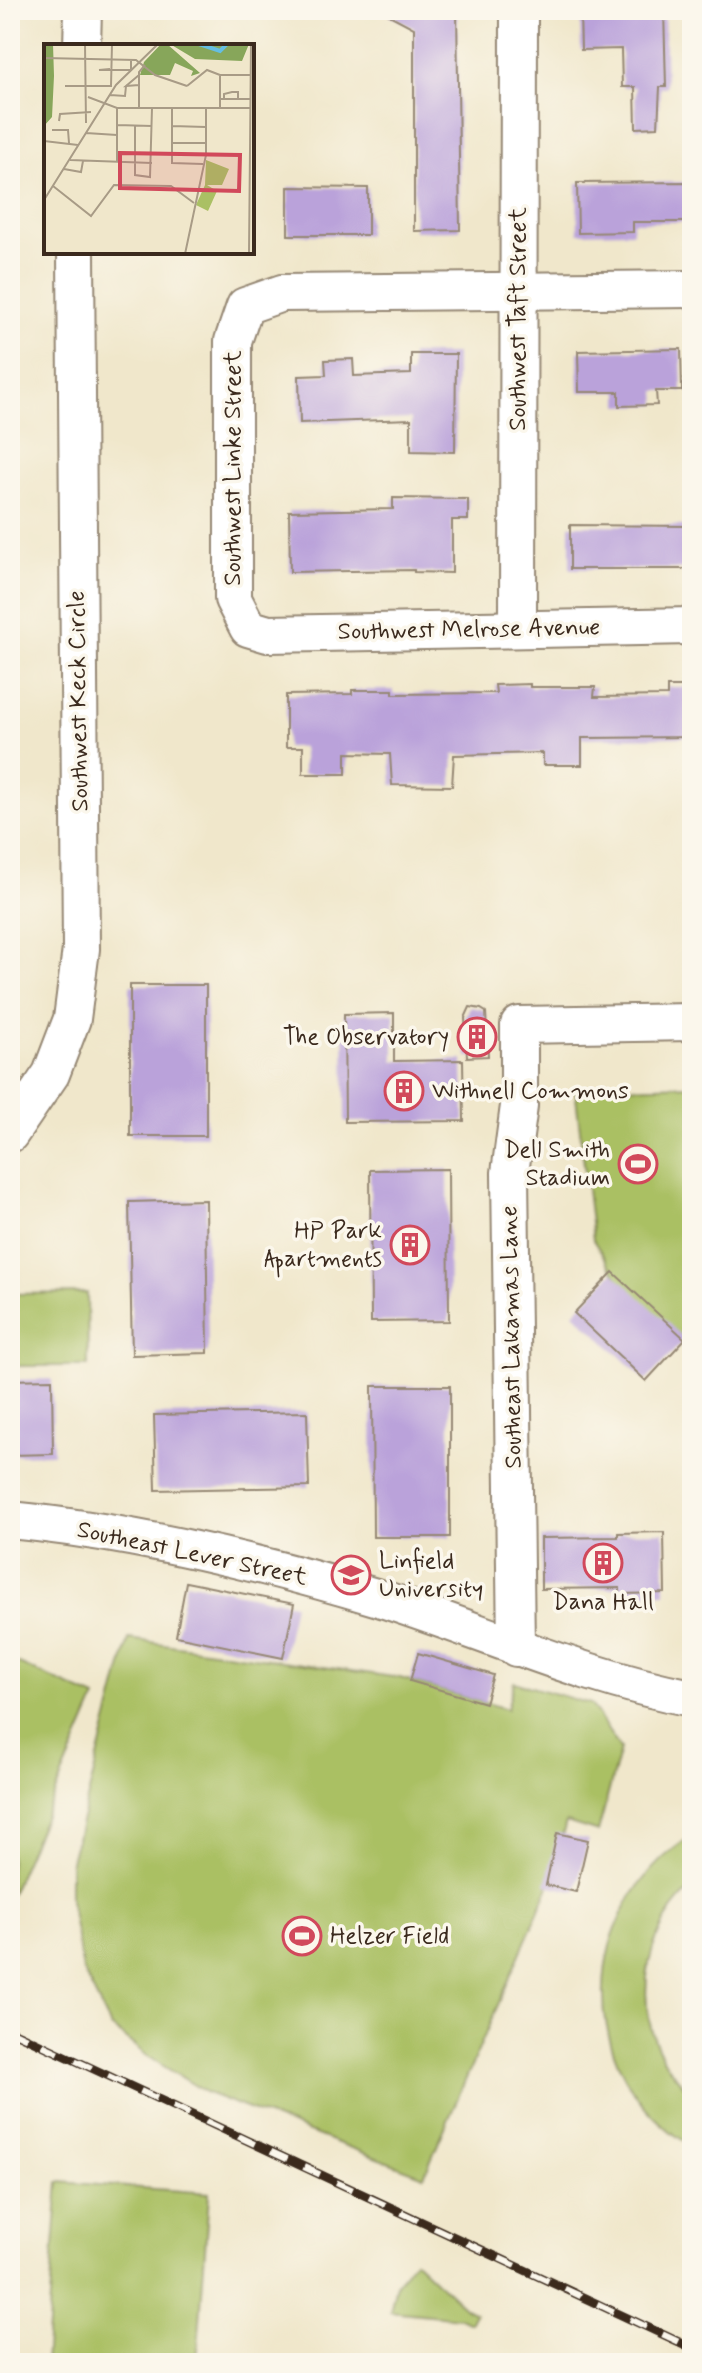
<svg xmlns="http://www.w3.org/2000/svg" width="702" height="2373" font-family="Mynerve,sans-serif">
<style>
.green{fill:#aac064;stroke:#727541;stroke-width:2}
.building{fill:#baa2da}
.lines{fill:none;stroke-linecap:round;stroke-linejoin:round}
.minor-casing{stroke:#968874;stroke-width:40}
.minor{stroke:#fff;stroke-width:36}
.rail-casing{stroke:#3b2a1e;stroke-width:9}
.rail{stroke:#fbf7ec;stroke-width:6;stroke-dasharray:18;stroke-linecap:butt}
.labels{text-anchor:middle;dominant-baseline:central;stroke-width:7;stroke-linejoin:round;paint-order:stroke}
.street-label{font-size:24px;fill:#3b2a1e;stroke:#fbf7ec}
.poi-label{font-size:24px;fill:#3b2a1e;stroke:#fbf7ec;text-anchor:end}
.inset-river{fill:none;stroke:#65bee2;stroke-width:4}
.inset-road{fill:none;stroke:#a89b86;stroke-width:2}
.view{fill:#d1495b;fill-opacity:0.15;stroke:#d1495b;stroke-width:4}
.inset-edge{fill:none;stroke:#3b2a1e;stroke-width:4}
</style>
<rect width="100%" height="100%" fill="#fbf7ec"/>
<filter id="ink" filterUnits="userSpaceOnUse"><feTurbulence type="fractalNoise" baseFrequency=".0125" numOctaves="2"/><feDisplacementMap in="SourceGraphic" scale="16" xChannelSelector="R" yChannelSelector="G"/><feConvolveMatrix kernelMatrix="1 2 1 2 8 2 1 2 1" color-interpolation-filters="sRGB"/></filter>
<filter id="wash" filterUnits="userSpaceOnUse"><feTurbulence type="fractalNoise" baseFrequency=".006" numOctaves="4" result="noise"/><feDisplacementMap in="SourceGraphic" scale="32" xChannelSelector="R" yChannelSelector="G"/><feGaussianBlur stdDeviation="1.8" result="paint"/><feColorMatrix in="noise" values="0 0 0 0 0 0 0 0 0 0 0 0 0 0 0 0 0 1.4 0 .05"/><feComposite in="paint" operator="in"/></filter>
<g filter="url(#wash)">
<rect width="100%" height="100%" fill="#f0e7cb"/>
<g class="green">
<polygon points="692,1085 692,1346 629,1295 593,1240 575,1088"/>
<polygon points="87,1293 88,1366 10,1366 10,1294"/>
<polygon points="129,1639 400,1678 507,1709 514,1682 591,1704 620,1749 598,1832 566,1822 548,1889 424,2176 207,2093 146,2055 111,2027 83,1971 70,1901 70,1865"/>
<polygon points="10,1660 96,1698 10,1896"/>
<path d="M 692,1836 L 692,1888 C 632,1941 630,2041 692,2093 L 692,2146 C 572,2075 577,1908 692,1836 Z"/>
<polygon points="59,2182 209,2193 197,2363 45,2363"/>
<polygon points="414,2260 465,2308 475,2313 470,2323 460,2318 390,2311 396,2284"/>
</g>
<g id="blocks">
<g class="building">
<polygon points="380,10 457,10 460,230 414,231 414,28"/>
<polygon points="580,10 664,10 666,87 660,87 658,127 636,128 635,87 622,87 621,49 581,50"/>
<polygon points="692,182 692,222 633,222 633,232 578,233 577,183"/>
<polygon points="288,187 368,188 368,235 288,235"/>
<polygon points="681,349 682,391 656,391 657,405 619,406 619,392 579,392 578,351"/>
<polygon points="411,354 456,354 455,452 411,451 411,419 300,423 299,376 326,375 325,360 353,359 354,376 411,374"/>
<polygon points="393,498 468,499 468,520 452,520 452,573 414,572 414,570 290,572 289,511 393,509"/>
<polygon points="570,525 692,526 692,569 570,569"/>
<polygon points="530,684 530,687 595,687 594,697 667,696 667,687 692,687 692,737 582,738 582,765 543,765 543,753 454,755 452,786 392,785 390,754 346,753 346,774 303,774 303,747 286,747 286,695 352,694 352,690 393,690 393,694 496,693 495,685"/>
<rect x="130" y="985" width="76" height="151"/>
<polygon points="470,1007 481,1009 486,1012 488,1056 467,1057 465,1018"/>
<polygon points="394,1013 394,1061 463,1060 464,1121 345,1122 344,1014"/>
<polygon points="448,1169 449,1321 371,1322 370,1170"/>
<polygon points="206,1200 208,1353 132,1355 129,1202"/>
<polygon points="613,1272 685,1339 646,1381 574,1313"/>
<polygon points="52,1379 53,1454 10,1455 10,1380"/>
<polygon points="372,1386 450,1386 450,1537 373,1537"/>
<polygon points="307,1412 309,1487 156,1490 154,1415"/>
<polygon points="664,1532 665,1593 620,1594 620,1588 541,1589 541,1538 618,1537 618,1533"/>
<polygon points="186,1582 294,1604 283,1658 176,1636"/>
<polygon points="418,1653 493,1675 485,1703 410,1681"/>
<polygon points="557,1833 588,1840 576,1892 546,1885"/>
</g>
</g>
</g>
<g filter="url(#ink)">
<use href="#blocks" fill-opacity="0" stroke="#968874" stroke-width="2"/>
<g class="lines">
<g class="minor-casing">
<g id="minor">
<polyline points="82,46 83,10"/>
<polyline points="692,289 282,293 245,306 233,341 233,599 248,628 268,634 692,626"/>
<polyline points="518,628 519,10"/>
<polyline points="10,1134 51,1074 72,1019 81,949 76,252"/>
<path d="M 10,1520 C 135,1532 259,1562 379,1598 C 483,1631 584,1678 692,1698"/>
<polyline points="516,1648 510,1173 519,1106 519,1025 692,1022"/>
</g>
</g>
<use href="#minor" class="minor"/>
<g class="rail-casing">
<polyline id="rail" points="10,2030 692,2348"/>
</g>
<use href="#rail" class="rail"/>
</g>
</g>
<defs>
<g id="building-ring" transform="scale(2)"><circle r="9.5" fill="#fbf7ec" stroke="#d1495b" stroke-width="1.5"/><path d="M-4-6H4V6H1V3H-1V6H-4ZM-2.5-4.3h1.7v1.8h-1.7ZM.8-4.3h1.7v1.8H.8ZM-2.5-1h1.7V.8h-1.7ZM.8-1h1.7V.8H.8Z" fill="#d1495b"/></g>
<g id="stadium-ring" transform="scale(2)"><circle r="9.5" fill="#fbf7ec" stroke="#d1495b" stroke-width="1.5"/><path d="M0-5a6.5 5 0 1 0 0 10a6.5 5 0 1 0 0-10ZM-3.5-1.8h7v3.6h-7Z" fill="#d1495b"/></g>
<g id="university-ring" transform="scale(2)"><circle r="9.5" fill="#fbf7ec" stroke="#d1495b" stroke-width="1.5"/><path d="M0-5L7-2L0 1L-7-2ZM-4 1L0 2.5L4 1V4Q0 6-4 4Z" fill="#d1495b"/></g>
</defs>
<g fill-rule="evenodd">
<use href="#building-ring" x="477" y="1037"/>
<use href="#building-ring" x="404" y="1091"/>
<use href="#stadium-ring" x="638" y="1164"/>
<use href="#building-ring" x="410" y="1245"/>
<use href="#building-ring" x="603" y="1563"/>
<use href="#university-ring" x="351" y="1575"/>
<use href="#stadium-ring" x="302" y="1936"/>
</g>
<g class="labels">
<g class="street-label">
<text transform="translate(518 319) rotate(-90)">Southwest Taft Street</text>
<text transform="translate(233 468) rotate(-90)">Southwest Linke Street</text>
<text transform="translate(469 630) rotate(-1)">Southwest Melrose Avenue</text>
<text transform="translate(79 701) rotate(-91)">Southwest Keck Circle</text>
<text transform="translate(512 1337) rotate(-91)">Southeast Lakamas Lane</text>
<text transform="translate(192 1554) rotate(12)">Southeast Lever Street</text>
</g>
<g class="poi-label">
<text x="449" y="1037">The Observatory</text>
<text x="432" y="1091" text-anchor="start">Withnell Commons</text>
<text x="610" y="1150">Dell Smith<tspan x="610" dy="28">Stadium</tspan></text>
<text x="382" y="1231">HP Park<tspan x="382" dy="28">Apartments</tspan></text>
<text x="379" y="1561" text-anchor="start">Linfield<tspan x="379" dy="28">University</tspan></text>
<text x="603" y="1602" text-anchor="middle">Dana Hall</text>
<text x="330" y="1936" text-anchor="start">Helzer Field</text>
</g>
</g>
<g transform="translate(44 44)">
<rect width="210" height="210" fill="#f0e7cb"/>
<path d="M 162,116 L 185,125 L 178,141 L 163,141 L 173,147 L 164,167 L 152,161 L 161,141 Z" fill="#aac064"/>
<path d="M 0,0 L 9,0 L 10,32 L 8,73 L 0,82 ZM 117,0 L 123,0 L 156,29 L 147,32 L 149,27 L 131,19 L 126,31 L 96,31 L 100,18 ZM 126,0 L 205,0 L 198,17 L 151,15 Z" fill="#87a65a"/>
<path class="inset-river" d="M 155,0 L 176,7 L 183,0"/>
<path class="inset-road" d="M 41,0 L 42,79M 0,14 L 92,16 L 111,31 L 143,42M 66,25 L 55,26 L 87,26 L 87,15M 176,31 L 207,31M 176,31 L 176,64M 95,41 L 82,42 L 95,31M 21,42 L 67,42 L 68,0M 143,42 L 163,26 L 176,31M 66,51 L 81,52 L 82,42M 44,53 L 73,64 L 207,64M 176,55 L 207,55M 180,55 L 180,50 L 188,48 L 194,48 L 194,55M 95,64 L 95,28 L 101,21M 128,64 L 128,119 L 159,120M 15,77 L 16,70 L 47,68M 73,81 L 108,82M 91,82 L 91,131 L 106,133 L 108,64M 128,82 L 162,83M 8,86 L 24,86 L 25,99M 42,89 L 73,91M 0,97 L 34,101M 128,99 L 162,99M 26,116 L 108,119M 73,118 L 73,64M 20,125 L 37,128 L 39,117M 9,142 L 47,172 L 70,141 L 127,142 L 150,159M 0,156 L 72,41 L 114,0M 141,210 L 162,111 L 162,64M 205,210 L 207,0"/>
<path class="view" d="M 76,109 L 196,111 L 195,147 L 76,144 Z"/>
<rect width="210" height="210" class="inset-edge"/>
</g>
<rect width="702" height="2373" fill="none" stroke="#fbf7ec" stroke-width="40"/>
</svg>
